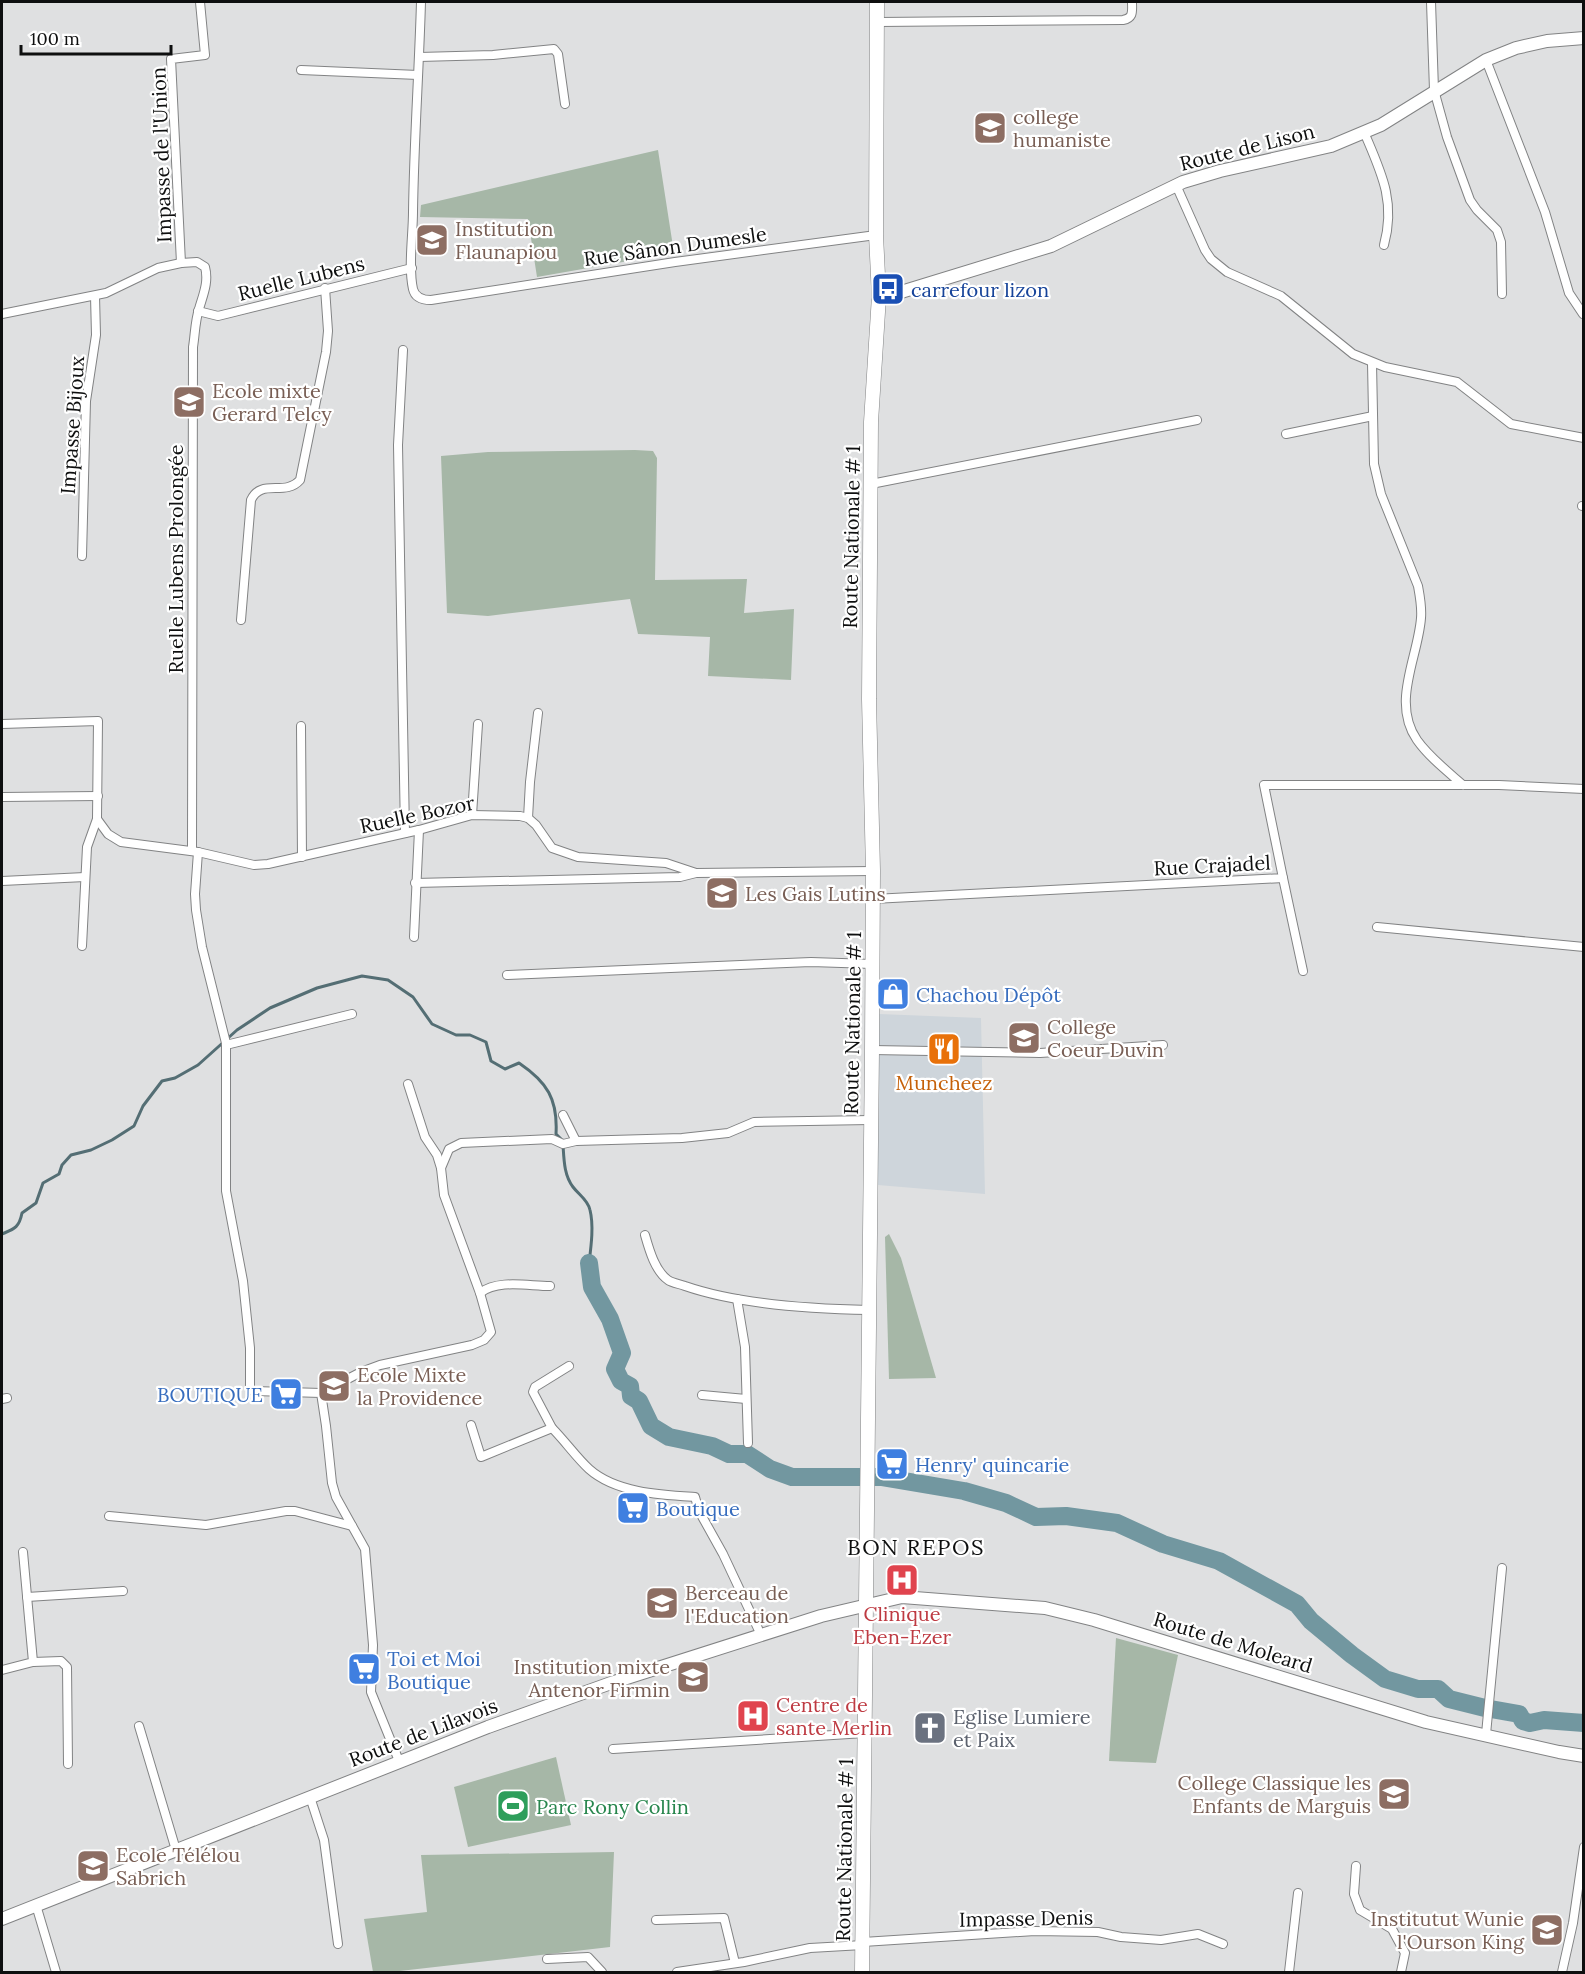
<svg xmlns="http://www.w3.org/2000/svg" width="1585" height="1974" font-family="Lora,serif">
<style>
.built{fill:#ced5db}
.green{fill:#a6b7a7}
.lines{fill:none;stroke-linecap:round;stroke-linejoin:round}
.stream{stroke:#546e74;stroke-width:3}
.river{stroke:#7297a0;stroke-width:18}
.street-casing{stroke:#828384;stroke-width:10}
.secondary-casing{stroke:#828384;stroke-width:14}
.primary-casing{stroke:#828384;stroke-width:15}
.street{stroke:#fff;stroke-width:8}
.secondary{stroke:#fff;stroke-width:12}
.primary{stroke:#fff;stroke-width:14}
.labels{text-anchor:middle;dominant-baseline:central;stroke-width:4.5;stroke-linejoin:round;paint-order:stroke}
.education-label{font-size:20px;fill:#785e54;stroke:#fff;text-anchor:start}
.street-label{font-size:20px;fill:#0e0f0f;stroke:#fff}
.transit-label{font-size:20px;fill:#164399;stroke:#fff;text-anchor:start}
.shop-label{font-size:20px;fill:#366cbe;stroke:#fff;text-anchor:start}
.food-label{font-size:20px;fill:#c56008;stroke:#fff}
.health-label{font-size:20px;fill:#be3a42;stroke:#fff}
.worship-label{font-size:20px;fill:#5b616d;stroke:#fff;text-anchor:start}
.leisure-label{font-size:20px;fill:#27864d;stroke:#fff;text-anchor:start}
.quarter-label{font-size:22px;letter-spacing:1.5px;fill:#0e0f0f;stroke:#fff}
</style>
<rect width="100%" height="100%" fill="#dfe0e1"/>
<g class="built">
<polygon points="879,1014 981,1018 985,1194 878,1185"/>
<polygon points="745,1700 763,1701 762,1732 744,1731"/>
</g>
<g class="green">
<polygon points="658,150 674,253 537,277 528,219 420,217 421,205"/>
<polygon points="635,450 653,451 657,458 655,580 747,579 744,613 794,609 791,680 708,676 710,637 638,634 630,599 488,616 447,613 441,456 488,452"/>
<polygon points="889,1234 901,1258 936,1378 889,1379 885,1237"/>
<polygon points="1116,1638 1178,1655 1156,1763 1109,1761"/>
<polygon points="556,1757 571,1825 468,1847 454,1787"/>
<polygon points="614,1852 610,1947 391,1972 373,1972 364,1919 427,1912 421,1855"/>
</g>
<g class="lines">
<g class="stream">
<path d="M 563,1145 C 564,1160 564,1175 573,1187 C 579,1195 588,1200 590,1210 C 594,1226 591,1247 589,1263"/>
<path d="M 2,1234 C 14,1229 19,1228 22,1213 L 36,1203 L 43,1183 L 59,1174 L 62,1165 L 71,1155 L 91,1150 L 112,1140 L 134,1126 L 143,1106 L 162,1081 L 175,1078 L 198,1065 L 237,1030 L 270,1008 L 317,988 L 362,976 L 388,980 L 413,997 L 432,1024 L 456,1035 L 470,1035 L 486,1042 L 491,1061 L 505,1069 L 519,1063 C 547,1082 558,1099 556,1134 L 561,1139"/>
</g>
<polyline class="river" points="589,1263 592,1287 610,1319 622,1353 615,1369 621,1381 630,1386 631,1396 639,1401 651,1426 669,1437 712,1446 729,1454 747,1454 770,1469 792,1477 881,1477 964,1491 1006,1503 1036,1517 1066,1516 1117,1523 1163,1544 1219,1561 1297,1604 1311,1621 1352,1655 1385,1679 1418,1689 1438,1689 1449,1699 1485,1708 1519,1714 1523,1721 1530,1723 1544,1720 1584,1723"/>
<g class="street-casing">
<g id="street">
<path d="M 421,2 C 419,72 414,141 413,212 C 413,235 408,267 413,289 C 415,298 423,300 431,300 L 675,262 L 876,235"/>
<polyline points="1431,2 1434,90 1447,137 1470,200 1477,210 1497,230 1501,242 1502,294"/>
<path d="M 878,22 L 1123,20 C 1134,18 1132,11 1132,2"/>
<polyline points="419,57 493,55 554,49 558,54 565,104"/>
<polyline points="1486,60 1545,212 1569,293 1583,314"/>
<polyline points="301,70 418,75"/>
<path d="M 1364,132 C 1381,172 1396,201 1384,245"/>
<polyline points="1176,185 1205,250 1211,259 1227,272 1281,296 1353,354 1385,367 1457,382 1511,424 1584,438"/>
<polyline points="181,263 171,59 205,55 200,2"/>
<polyline points="198,311 218,316 412,268"/>
<path d="M 2,314 L 106,293 L 158,268 L 181,263 L 197,262 L 205,267 C 209,282 203,295 199,309 C 195,321 195,335 193,347 L 192,851"/>
<polyline points="403,350 398,445 405,833"/>
<path d="M 1372,363 L 1374,464 L 1381,494 L 1418,586 C 1420,597 1422,607 1421,618 C 1418,658 1391,702 1417,740 C 1429,757 1447,771 1463,785"/>
<polyline points="1286,434 1373,416"/>
<polyline points="871,484 1197,420"/>
<polyline points="1582,506 1584,506"/>
<polyline points="82,556 86,401 96,335 95,296"/>
<path d="M 241,620 L 251,500 C 261,478 285,497 300,480 L 326,352 L 328,331 L 325,288"/>
<polyline points="2,724 98,721 97,819 108,834 121,842 198,852 254,865 268,864 419,830 472,815 520,816 528,818 536,825 552,848 578,857 666,863 696,873 873,871"/>
<polyline points="301,726 302,857"/>
<polyline points="2,797 98,796"/>
<polyline points="472,815 478,724"/>
<polyline points="528,818 530,782 538,713"/>
<polyline points="198,852 195,894 196,910 202,947 226,1043 226,1191 243,1281 250,1348 250,1388 253,1391 321,1393 326,1426 332,1483 336,1497 365,1549 373,1645 371,1692 399,1761"/>
<polyline points="1283,878 1303,971"/>
<polyline points="2,881 85,877"/>
<polyline points="415,883 680,877 696,873"/>
<polyline points="873,899 1283,878 1264,785 1499,785 1584,789"/>
<polyline points="1377,927 1584,947"/>
<polyline points="414,937 419,830"/>
<polyline points="82,946 87,847 97,819"/>
<polyline points="507,975 811,962 872,964"/>
<polyline points="226,1045 352,1014"/>
<polyline points="872,1050 1040,1053 1163,1045"/>
<polyline points="408,1084 425,1137 437,1155 441,1168"/>
<polyline points="563,1115 576,1141 682,1138 728,1133 754,1122 871,1120"/>
<path d="M 645,1235 C 649,1249 655,1271 668,1280 C 672,1283 680,1284 685,1286 C 740,1305 812,1309 869,1310"/>
<path d="M 480,1293 C 498,1279 528,1286 550,1286"/>
<polyline points="737,1299 745,1347 748,1443"/>
<polyline points="321,1393 361,1372 380,1365 472,1345 484,1340 491,1332 480,1293 444,1195 441,1168 449,1149 461,1143 552,1139 563,1144 576,1141"/>
<polyline points="702,1395 746,1399"/>
<polyline points="2,1399 7,1398"/>
<path d="M 471,1425 L 481,1457 L 552,1428 C 565,1441 576,1457 589,1469 C 616,1493 661,1495 695,1497 L 699,1511 L 723,1554 L 761,1635"/>
<polyline points="552,1428 533,1392 535,1387 569,1366"/>
<polyline points="109,1516 206,1525 286,1511 295,1511 352,1526"/>
<polyline points="27,1597 123,1591"/>
<polyline points="33,1662 61,1661 67,1667 68,1764"/>
<polyline points="2,1670 33,1662 23,1552"/>
<polyline points="139,1726 176,1850"/>
<polyline points="1486,1734 1502,1568"/>
<polyline points="613,1749 865,1733"/>
<polyline points="310,1797 324,1840 338,1944"/>
<polyline points="1356,1866 1354,1894 1360,1910 1392,1929 1405,1953 1401,1972"/>
<polyline points="36,1905 56,1972"/>
<polyline points="656,1920 724,1918 735,1963"/>
<polyline points="863,1942 1035,1931 1098,1932 1121,1937 1161,1940 1198,1934 1223,1944"/>
<polyline points="547,1959 588,1957 602,1972"/>
<polyline points="677,1972 744,1962 810,1948 863,1945"/>
<polyline points="1289,1972 1298,1893"/>
<polyline points="1562,1972 1573,1923 1584,1847"/>
</g>
</g>
<g class="secondary-casing">
<g id="secondary">
<polyline points="879,296 888,296 1051,246 1183,182 1220,171 1331,146 1381,125 1486,60 1516,48 1547,41 1584,38"/>
<polyline points="2,1919 488,1727 611,1683 821,1616 902,1597 1045,1608 1094,1620 1426,1722 1559,1752 1584,1756"/>
</g>
</g>
<g class="primary-casing">
<polyline id="primary" points="862,1972 872,1050 873,871 869,699 871,422 879,296 876,235 877,2"/>
</g>
<use href="#street" class="street"/>
<use href="#secondary" class="secondary"/>
<use href="#primary" class="primary"/>
</g>
<defs>
<g id="school-square" transform="scale(1.725)"><rect x="-9" y="-9" width="18" height="18" rx="4" fill="#8d6e63" stroke="#fff"/><path d="M0-5L7-2L0 1L-7-2ZM-4 1L0 2.5L4 1V4Q0 6-4 4Z" fill="#fff"/></g>
<g id="bus-square" transform="scale(1.725)"><rect x="-9" y="-9" width="18" height="18" rx="4" fill="#1a4fb4" stroke="#fff"/><path d="M-5-6H5V4H4V6H2V4H-2V6H-4V4H-5ZM-3.5-4V0h7V-4ZM-3.5 1.2v1.5H-2V1.2ZM2 1.2v1.5H3.5V1.2Z" fill="#fff"/></g>
<g id="shop-square" transform="scale(1.725)"><rect x="-9" y="-9" width="18" height="18" rx="4" fill="#3f7fe0" stroke="#fff"/><path d="M-5-2.5h2.3a2.7 3.5 0 0 1 5.4 0H5L5.5 6h-11ZM-1.5-2.5h3a1.5 2.3 0 0 0-3 0Z" fill="#fff"/></g>
<g id="restaurant-square" transform="scale(1.725)"><rect x="-9" y="-9" width="18" height="18" rx="4" fill="#e8710a" stroke="#fff"/><path d="M-5-6h1v4h1v-4h1v4h1v-4h1v5L-1.5 .5V6h-2V.5L-5-1ZM5-6V6H3V1.5H1.5Q1.5-4 5-6Z" fill="#fff"/></g>
<g id="supermarket-square" transform="scale(1.725)"><rect x="-9" y="-9" width="18" height="18" rx="4" fill="#3f7fe0" stroke="#fff"/><path d="M-6-5.5h2.5l.6 2H6L4.5 2H-2.5L-4.4-4H-6ZM-1.5 3.2a1.3 1.3 0 1 0 .1 0ZM3 3.2a1.3 1.3 0 1 0 .1 0Z" fill="#fff"/></g>
<g id="hospital-square" transform="scale(1.725)"><rect x="-9" y="-9" width="18" height="18" rx="4" fill="#e0444e" stroke="#fff"/><path d="M-5-5h3v3.5h4V-5h3V5h-3V1.5h-4V5h-3Z" fill="#fff"/></g>
<g id="church-square" transform="scale(1.725)"><rect x="-9" y="-9" width="18" height="18" rx="4" fill="#6b7280" stroke="#fff"/><path d="M-1.2-6h2.4v3.5h3.3v2.4h-3.3V6h-2.4V-.1h-3.3v-2.4h3.3Z" fill="#fff"/></g>
<g id="stadium-square" transform="scale(1.725)"><rect x="-9" y="-9" width="18" height="18" rx="4" fill="#2e9e5b" stroke="#fff"/><path d="M0-5a6.5 5 0 1 0 0 10a6.5 5 0 1 0 0-10ZM-3.5-1.8h7v3.6h-7Z" fill="#fff"/></g>
</defs>
<g fill-rule="evenodd">
<use href="#school-square" x="990" y="128"/>
<use href="#school-square" x="432" y="240"/>
<use href="#bus-square" x="888" y="289"/>
<use href="#school-square" x="189" y="402"/>
<use href="#school-square" x="722" y="893"/>
<use href="#shop-square" x="893" y="994"/>
<use href="#school-square" x="1024" y="1038"/>
<use href="#restaurant-square" x="944" y="1049"/>
<use href="#school-square" x="334" y="1386"/>
<use href="#supermarket-square" x="286" y="1394"/>
<use href="#supermarket-square" x="892" y="1464"/>
<use href="#supermarket-square" x="633" y="1508"/>
<use href="#hospital-square" x="902" y="1580"/>
<use href="#school-square" x="662" y="1603"/>
<use href="#supermarket-square" x="364" y="1669"/>
<use href="#school-square" x="693" y="1677"/>
<use href="#hospital-square" x="753" y="1716"/>
<use href="#church-square" x="930" y="1728"/>
<use href="#school-square" x="1394" y="1794"/>
<use href="#stadium-square" x="513" y="1806"/>
<use href="#school-square" x="93" y="1866"/>
<use href="#school-square" x="1547" y="1930"/>
</g>
<g class="labels">
<g class="education-label">
<text x="1013" y="116">college<tspan x="1013" dy="23">humaniste</tspan></text>
<text x="455" y="228">Institution<tspan x="455" dy="23">Flaunapiou</tspan></text>
<text x="212" y="390">Ecole mixte<tspan x="212" dy="23">Gerard Telcy</tspan></text>
<text x="745" y="893">Les Gais Lutins</text>
<text x="1047" y="1026">College<tspan x="1047" dy="23">Coeur Duvin</tspan></text>
<text x="357" y="1374">Ecole Mixte<tspan x="357" dy="23">la Providence</tspan></text>
<text x="685" y="1592">Berceau de<tspan x="685" dy="23">l'Education</tspan></text>
<text x="670" y="1666" text-anchor="end">Institution mixte<tspan x="670" dy="23">Antenor Firmin</tspan></text>
<text x="1371" y="1782" text-anchor="end">College Classique les<tspan x="1371" dy="23">Enfants de Marguis</tspan></text>
<text x="116" y="1854">Ecole Télélou<tspan x="116" dy="23">Sabrich</tspan></text>
<text x="1524" y="1918" text-anchor="end">Institutut Wunie<tspan x="1524" dy="23">l'Ourson King</tspan></text>
</g>
<g class="street-label">
<text transform="translate(1247 147) rotate(-14)">Route de Lison</text>
<text transform="translate(161 155) rotate(-92)">Impasse de l'Union</text>
<text transform="translate(675 246) rotate(-8)">Rue Sânon Dumesle</text>
<text transform="translate(301 278) rotate(-14)">Ruelle Lubens</text>
<text transform="translate(72 425) rotate(-86)">Impasse Bijoux</text>
<text transform="translate(851 537) rotate(-89)">Route Nationale # 1</text>
<text transform="translate(175 559) rotate(-90)">Ruelle Lubens Prolongée</text>
<text transform="translate(417 814) rotate(-12)">Ruelle Bozor</text>
<text transform="translate(1212 865) rotate(-3)">Rue Crajadel</text>
<text transform="translate(852 1023) rotate(-89)">Route Nationale # 1</text>
<text transform="translate(1233 1642) rotate(17)">Route de Moleard</text>
<text transform="translate(423 1732) rotate(-21)">Route de Lilavois</text>
<text transform="translate(844 1850) rotate(-89)">Route Nationale # 1</text>
<text transform="translate(1026 1918) rotate(-1)">Impasse Denis</text>
</g>
<g class="transit-label">
<text x="911" y="289">carrefour lizon</text>
</g>
<g class="shop-label">
<text x="916" y="994">Chachou Dépôt</text>
<text x="263" y="1394" text-anchor="end">BOUTIQUE</text>
<text x="915" y="1464">Henry' quincarie</text>
<text x="656" y="1508">Boutique</text>
<text x="387" y="1658">Toi et Moi<tspan x="387" dy="23">Boutique</tspan></text>
</g>
<g class="food-label">
<text x="944" y="1082">Muncheez</text>
</g>
<g class="health-label">
<text x="902" y="1613">Clinique<tspan x="902" dy="23">Eben-Ezer</tspan></text>
<text x="776" y="1704" text-anchor="start">Centre de<tspan x="776" dy="23">sante Merlin</tspan></text>
</g>
<g class="worship-label">
<text x="953" y="1716">Eglise Lumiere<tspan x="953" dy="23">et Paix</tspan></text>
</g>
<g class="leisure-label">
<text x="536" y="1806">Parc Rony Collin</text>
</g>
<g class="quarter-label">
<text x="916" y="1547">BON REPOS</text>
</g>
</g>
<rect width="1585" height="1974" fill="none" stroke="#0e0f0f" stroke-width="6"/>
<path d="M21 45v9h150v-9" fill="none" stroke="#0e0f0f" stroke-width="3"/>
<text x="30" y="45" font-size="18" fill="#0e0f0f" stroke="#ffffff" stroke-width="4.5" paint-order="stroke">100 m</text>
</svg>
